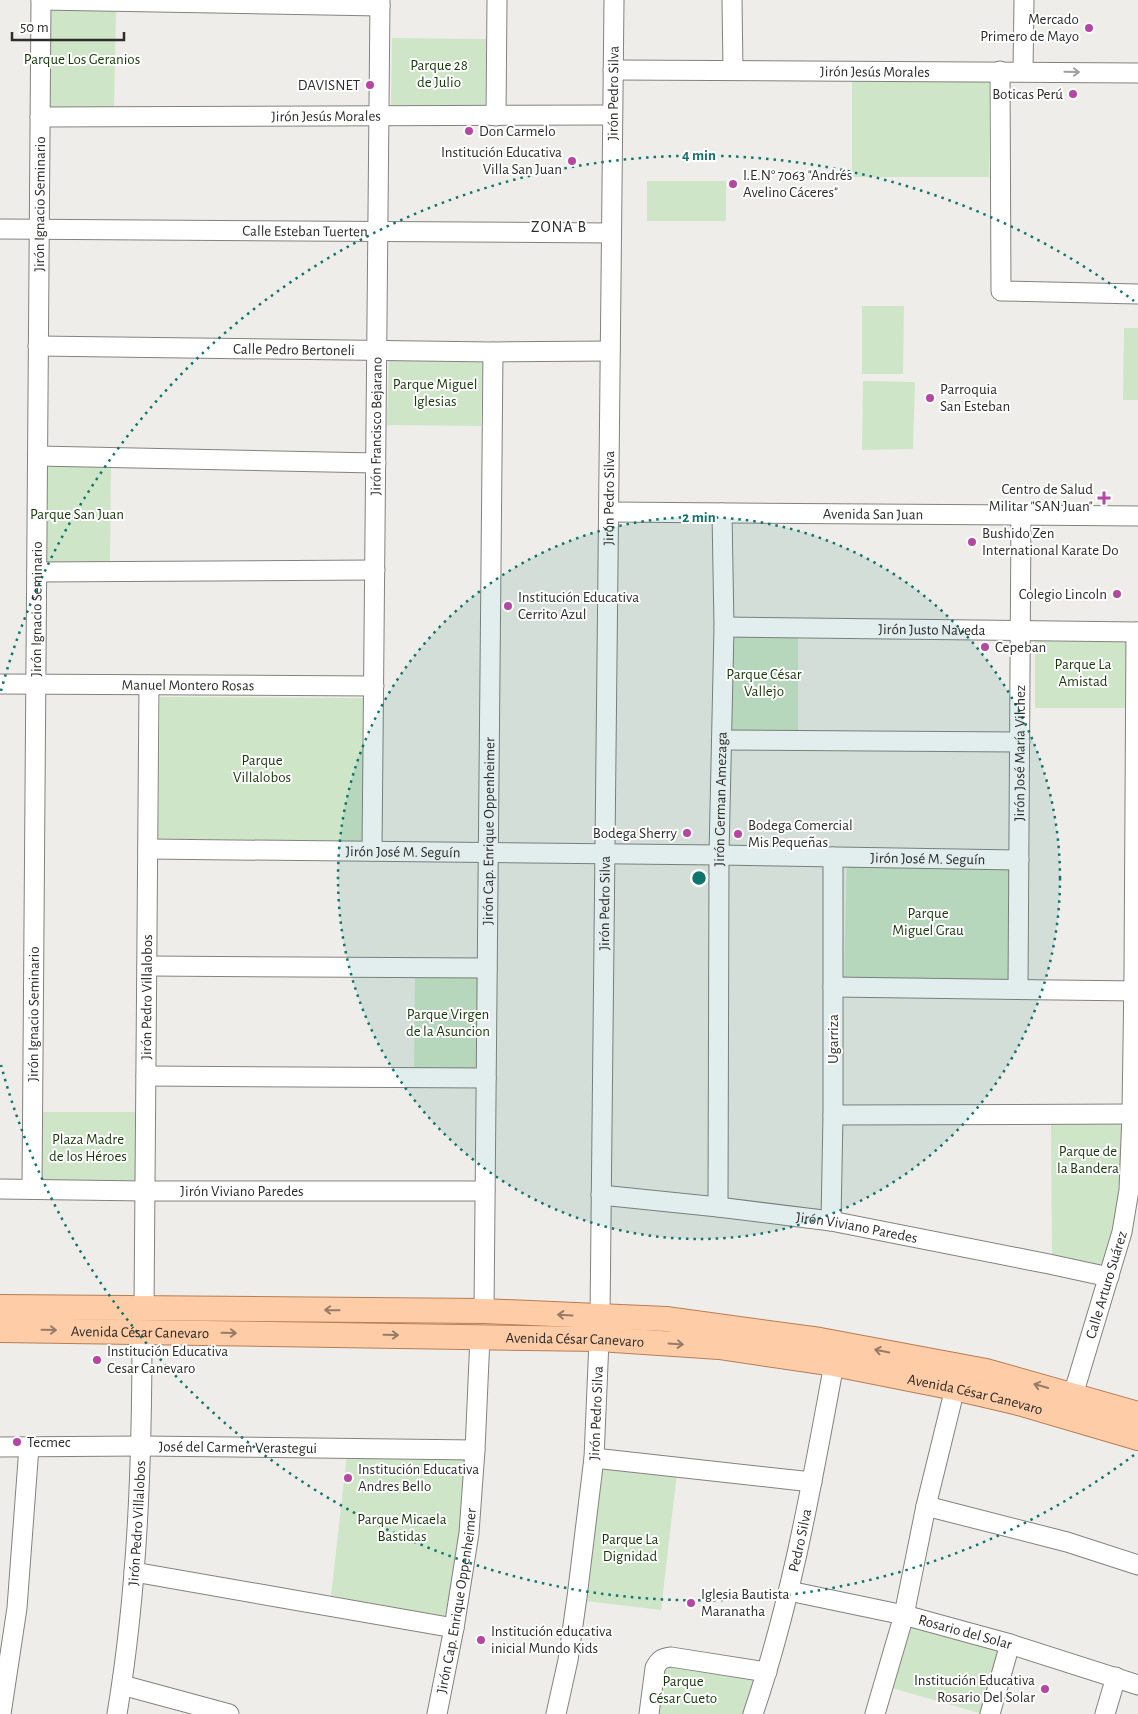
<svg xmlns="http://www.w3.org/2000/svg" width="1138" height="1714" font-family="'Alegreya Sans',sans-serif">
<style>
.green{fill:#cfe5c8}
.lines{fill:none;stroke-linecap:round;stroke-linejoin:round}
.minor-casing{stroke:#84827e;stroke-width:21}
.major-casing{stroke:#b57e55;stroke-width:26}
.minor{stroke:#fff;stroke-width:19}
.major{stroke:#fecca6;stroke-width:24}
.oneway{stroke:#a0a0a0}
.oneway2{stroke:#967c68}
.ring{fill:none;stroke:#0f766e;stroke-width:2.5;stroke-dasharray:2.5 5}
.poi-dot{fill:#b746a2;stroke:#fff;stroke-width:2}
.labels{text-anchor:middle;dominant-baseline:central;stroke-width:4;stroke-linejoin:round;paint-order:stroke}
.poi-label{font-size:15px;fill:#2d2d2b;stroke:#fff;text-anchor:start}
.park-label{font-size:15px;fill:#17390a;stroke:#fff}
.street-label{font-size:15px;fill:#2d2d2b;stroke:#fff}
.neighbourhood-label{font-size:16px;letter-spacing:1px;fill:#2d2d2b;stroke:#fff}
.centre{fill:#0f766e;stroke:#fff;stroke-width:2.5}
.ring-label{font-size:15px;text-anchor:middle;font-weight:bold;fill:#0f766e;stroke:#fff;stroke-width:4;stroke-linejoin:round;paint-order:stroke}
</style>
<rect width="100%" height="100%" fill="#efede9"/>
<g class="green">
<polygon points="49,9 116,10 114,109 48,108"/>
<polygon points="392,38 487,39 485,109 391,108"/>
<polygon points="852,81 989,82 989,177 852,177"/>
<rect x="647" y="181" width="79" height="40"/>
<polygon points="862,306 904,306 903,374 862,374"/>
<polygon points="1124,328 1138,328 1138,400 1123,400"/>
<polygon points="389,358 483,360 481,426 387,425"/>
<polygon points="863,381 915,382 913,449 862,450"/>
<polygon points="44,464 111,464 110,563 43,563"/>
<polygon points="731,635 798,635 798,731 730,730"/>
<rect x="1035" y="637" width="96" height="71"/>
<polygon points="160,697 367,698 365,841 158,839"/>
<polygon points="847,863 1012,866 1010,981 844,978"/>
<polygon points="415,974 482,975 480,1071 414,1071"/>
<polygon points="40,1112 138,1112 137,1183 39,1183"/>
<polygon points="1051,1122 1126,1122 1126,1187 1104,1271 1052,1257"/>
<polygon points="347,1454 469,1457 449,1617 331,1596"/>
<polygon points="602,1465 677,1473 661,1610 586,1601"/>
<polygon points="911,1625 1002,1651 983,1714 892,1688"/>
<polygon points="664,1664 757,1678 745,1714 655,1714"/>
</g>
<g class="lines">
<g class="minor-casing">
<g id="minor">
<polyline points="41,0 380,6"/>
<polyline points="732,0 733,70"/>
<path id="s1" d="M 613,70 L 1138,73"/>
<polyline points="1000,71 1001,291 1138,294"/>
<polyline points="1023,71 1024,0"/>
<polyline points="496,116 497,0"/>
<path id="s2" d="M 40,117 L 612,115"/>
<path id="s3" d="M 0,229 L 610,233"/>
<path id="s4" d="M 38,346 L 493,352 L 610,351"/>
<polyline points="38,456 376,463"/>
<path id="s5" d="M 609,512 L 1138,516"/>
<polyline points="37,572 375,570"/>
<path id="s6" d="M 724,627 L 1138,632"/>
<path id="s7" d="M 0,684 L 374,686"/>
<polyline points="722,740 1020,742"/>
<path id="s8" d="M 148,849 L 719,855 L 1019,860"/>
<path id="s9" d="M 372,851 L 380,0"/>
<polyline points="147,966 487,968"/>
<polyline points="833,987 1138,991"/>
<path id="s10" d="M 1018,989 L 1021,515"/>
<polyline points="146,1076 486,1078"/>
<polyline points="833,1115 1132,1114"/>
<path id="s11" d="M 0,1189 L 145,1191 L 485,1191"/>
<path id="s12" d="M 32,1189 L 41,0"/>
<path id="s13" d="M 601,1195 L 718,1207 L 831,1221 L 1049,1264 L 1109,1277"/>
<path id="s14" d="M 718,1207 L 719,855 L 724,627 L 722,513"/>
<polyline points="831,1221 833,1115 833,857"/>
<path id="s15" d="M 144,1308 L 149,685"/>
<path id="s16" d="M 484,1311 L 493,352"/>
<path id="s17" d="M 1073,1395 L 1122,1232 L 1129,1190 L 1132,1114 L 1134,973 L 1136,632"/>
<path id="s18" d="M 0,1447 L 142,1446 L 475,1450"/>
<polyline points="594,1458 812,1482"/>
<polyline points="926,1506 1067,1542 1138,1565"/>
<polyline points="134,1572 454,1628"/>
<path id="s19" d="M 789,1591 L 904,1615 L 1010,1644 L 1138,1685"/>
<polyline points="122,1685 229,1714"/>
<polyline points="1,1714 17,1608 29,1447"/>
<path id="s20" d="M 117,1714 C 138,1588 142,1459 142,1331"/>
<path id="s21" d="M 437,1714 L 454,1628 L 469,1533 L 475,1450 L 480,1337"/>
<path id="s22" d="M 556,1714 L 568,1660 L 577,1597 L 594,1458 L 600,1317 L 614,0"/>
<path d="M 649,1714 L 655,1668 C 659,1660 662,1658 671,1657 L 767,1672"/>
<path id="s23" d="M 753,1714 C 792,1600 812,1482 834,1364"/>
<polyline points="875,1714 904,1615 926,1506 955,1388"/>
<polyline points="990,1714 1010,1644"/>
<polyline points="1105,1714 1116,1677"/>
</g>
</g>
<g class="major-casing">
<g id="major">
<polyline points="0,1307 484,1311 666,1319 820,1340 986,1371 1138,1414"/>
<path id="s24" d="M 0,1330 L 599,1339 L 719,1347 L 834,1364 L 955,1388 L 1015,1402 L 1138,1438"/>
</g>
</g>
<use href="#minor" class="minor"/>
<use href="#major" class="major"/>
</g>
<defs><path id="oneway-shaft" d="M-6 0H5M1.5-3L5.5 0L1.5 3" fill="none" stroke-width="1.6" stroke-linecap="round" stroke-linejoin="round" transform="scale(1.25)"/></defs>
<use class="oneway" href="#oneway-shaft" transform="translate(1072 72) rotate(1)"/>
<g class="oneway2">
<use href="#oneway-shaft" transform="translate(332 1310) rotate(-179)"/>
<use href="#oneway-shaft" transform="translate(565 1315) rotate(-177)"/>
<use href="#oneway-shaft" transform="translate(49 1330) rotate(1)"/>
<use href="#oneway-shaft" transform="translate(229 1333) rotate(1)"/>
<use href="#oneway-shaft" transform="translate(391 1335) rotate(1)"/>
<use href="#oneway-shaft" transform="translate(676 1344) rotate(4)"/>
<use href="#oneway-shaft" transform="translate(882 1351) rotate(-169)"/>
<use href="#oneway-shaft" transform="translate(1041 1386) rotate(-164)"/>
</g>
<circle cx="699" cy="878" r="361" fill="#0f766e" fill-opacity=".12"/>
<g class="ring">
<circle cx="699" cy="878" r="361"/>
<path d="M1134 1455A723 723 0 0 1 1 1065M1 691A723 723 0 0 1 1134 301"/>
</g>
<g class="poi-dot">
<circle cx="1089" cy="28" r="5"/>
<circle cx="370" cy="85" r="5"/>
<circle cx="1073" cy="94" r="5"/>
<circle cx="469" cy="131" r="5"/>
<circle cx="572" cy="161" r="5"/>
<circle cx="733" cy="184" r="5"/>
<circle cx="930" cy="398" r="5"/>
<path d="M1101.5 490.5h5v5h5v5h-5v5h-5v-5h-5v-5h5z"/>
<circle cx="972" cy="542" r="5"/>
<circle cx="1117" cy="594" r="5"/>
<circle cx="508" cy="606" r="5"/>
<circle cx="985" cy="647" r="5"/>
<circle cx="687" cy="833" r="5"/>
<circle cx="738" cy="834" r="5"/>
<circle cx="97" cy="1360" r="5"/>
<circle cx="17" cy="1442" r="5"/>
<circle cx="348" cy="1478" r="5"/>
<circle cx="691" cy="1603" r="5"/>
<circle cx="481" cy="1640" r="5"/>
<circle cx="1045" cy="1689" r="5"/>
</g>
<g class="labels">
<g class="poi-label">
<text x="1079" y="19" text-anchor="end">Mercado<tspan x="1079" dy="17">Primero de Mayo</tspan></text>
<text x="360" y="85" text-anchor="end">DAVISNET</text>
<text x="1063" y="94" text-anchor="end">Boticas Perú</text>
<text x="479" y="131">Don Carmelo</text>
<text x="562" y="152" text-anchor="end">Institución Educativa<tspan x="562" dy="17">Villa San Juan</tspan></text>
<text x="743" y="175">I.E.N° 7063 "Andrés<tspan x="743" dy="17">Avelino Cáceres"</tspan></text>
<text x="940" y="389">Parroquia<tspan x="940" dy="17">San Esteban</tspan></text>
<text x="1093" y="489" text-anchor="end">Centro de Salud<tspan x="1093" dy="17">Militar "SAN Juan"</tspan></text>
<text x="982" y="533">Bushido Zen<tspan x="982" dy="17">International Karate Do</tspan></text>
<text x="1107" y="594" text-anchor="end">Colegio Lincoln</text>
<text x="518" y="597">Institución Educativa<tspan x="518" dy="17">Cerrito Azul</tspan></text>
<text x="995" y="647">Cepeban</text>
<text x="748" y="825">Bodega Comercial<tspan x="748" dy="17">Mis Pequeñas</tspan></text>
<text x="677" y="833" text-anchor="end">Bodega Sherry</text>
<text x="107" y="1351">Institución Educativa<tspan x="107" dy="17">Cesar Canevaro</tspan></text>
<text x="27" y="1442">Tecmec</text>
<text x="358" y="1469">Institución Educativa<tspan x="358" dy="17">Andres Bello</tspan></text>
<text x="701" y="1594">Iglesia Bautista<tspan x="701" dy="17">Maranatha</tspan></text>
<text x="491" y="1631">Institución educativa<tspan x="491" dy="17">inicial Mundo Kids</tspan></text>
<text x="1035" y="1680" text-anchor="end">Institución Educativa<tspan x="1035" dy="17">Rosario Del Solar</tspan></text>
</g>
<g class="park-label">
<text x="82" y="59">Parque Los Geranios</text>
<text x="439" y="65">Parque 28<tspan x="439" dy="17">de Julio</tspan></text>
<text x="435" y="384">Parque Miguel<tspan x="435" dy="17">Iglesias</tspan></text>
<text x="77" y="514">Parque San Juan</text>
<text x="1083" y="664">Parque La<tspan x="1083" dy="17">Amistad</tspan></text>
<text x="764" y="674">Parque César<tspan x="764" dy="17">Vallejo</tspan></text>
<text x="262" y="760">Parque<tspan x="262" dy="17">Villalobos</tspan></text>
<text x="928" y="913">Parque<tspan x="928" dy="17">Miguel Grau</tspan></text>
<text x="448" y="1014">Parque Virgen<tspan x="448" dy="17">de la Asuncion</tspan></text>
<text x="88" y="1139">Plaza Madre<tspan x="88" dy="17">de los Héroes</tspan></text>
<text x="1088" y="1151">Parque de<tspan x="1088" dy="17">la Bandera</tspan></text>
<text x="402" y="1519">Parque Micaela<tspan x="402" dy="17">Bastidas</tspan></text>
<text x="630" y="1539">Parque La<tspan x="630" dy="17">Dignidad</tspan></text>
<text x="683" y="1681">Parque<tspan x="683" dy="17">César Cueto</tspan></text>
</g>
<g class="street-label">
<text stroke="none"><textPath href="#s1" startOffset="262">Jirón Jesús Morales</textPath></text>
<text stroke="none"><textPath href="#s22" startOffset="1624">Jirón Pedro Silva</textPath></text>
<text stroke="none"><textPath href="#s2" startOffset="286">Jirón Jesús Morales</textPath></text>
<text stroke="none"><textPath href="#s12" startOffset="985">Jirón Ignacio Seminario</textPath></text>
<text stroke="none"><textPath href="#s3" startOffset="305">Calle Esteban Tuerten</textPath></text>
<text stroke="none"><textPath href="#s4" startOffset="256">Calle Pedro Bertoneli</textPath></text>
<text stroke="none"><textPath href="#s9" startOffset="425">Jirón Francisco Bejarano</textPath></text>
<text stroke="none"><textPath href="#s22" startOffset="1219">Jirón Pedro Silva</textPath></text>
<text stroke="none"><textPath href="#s5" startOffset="264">Avenida San Juan</textPath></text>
<text stroke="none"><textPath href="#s12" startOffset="580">Jirón Ignacio Seminario</textPath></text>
<text stroke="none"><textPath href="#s6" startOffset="208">Jirón Justo Naveda</textPath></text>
<text stroke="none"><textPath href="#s7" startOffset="188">Manuel Montero Rosas</textPath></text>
<text stroke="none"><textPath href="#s10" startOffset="236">Jirón José María Vilchez</textPath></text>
<text stroke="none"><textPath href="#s14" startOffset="408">Jirón German Amezaga</textPath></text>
<text stroke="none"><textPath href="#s16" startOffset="480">Jirón Cap. Enrique Oppenheimer</textPath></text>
<text stroke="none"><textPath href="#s8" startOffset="255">Jirón José M. Seguín</textPath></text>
<text stroke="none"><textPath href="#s8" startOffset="780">Jirón José M. Seguín</textPath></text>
<text stroke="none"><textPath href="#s22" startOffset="814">Jirón Pedro Silva</textPath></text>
<text stroke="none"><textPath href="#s15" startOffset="311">Jirón Pedro Villalobos</textPath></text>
<text stroke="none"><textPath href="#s12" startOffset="175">Jirón Ignacio Seminario</textPath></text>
<text transform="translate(833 1039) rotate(-90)">Ugarriza</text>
<text stroke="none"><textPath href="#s11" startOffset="242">Jirón Viviano Paredes</textPath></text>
<text stroke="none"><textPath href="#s13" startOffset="258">Jirón Viviano Paredes</textPath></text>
<text stroke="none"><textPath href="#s17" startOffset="115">Calle Arturo Suárez</textPath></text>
<text stroke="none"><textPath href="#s24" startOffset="140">Avenida César Canevaro</textPath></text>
<text stroke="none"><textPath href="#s24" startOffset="575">Avenida César Canevaro</textPath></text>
<text stroke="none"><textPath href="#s24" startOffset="980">Avenida César Canevaro</textPath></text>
<text stroke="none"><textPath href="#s22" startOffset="304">Jirón Pedro Silva</textPath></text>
<text stroke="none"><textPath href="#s18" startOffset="238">José del Carmen Verastegui</textPath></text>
<text stroke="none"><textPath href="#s20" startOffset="192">Jirón Pedro Villalobos</textPath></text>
<text stroke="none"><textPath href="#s23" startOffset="180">Pedro Silva</textPath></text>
<text stroke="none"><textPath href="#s21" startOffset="115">Jirón Cap. Enrique Oppenheimer</textPath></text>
<text stroke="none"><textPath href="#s19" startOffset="181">Rosario del Solar</textPath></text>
</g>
<g class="neighbourhood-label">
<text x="559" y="227">ZONA B</text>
</g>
</g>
<circle cx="699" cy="878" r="8" class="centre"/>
<g class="ring-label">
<text x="699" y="160">4 min</text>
<text x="699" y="522">2 min</text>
</g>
<path d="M12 32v8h112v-8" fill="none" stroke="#2d2d2b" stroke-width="2.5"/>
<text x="20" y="32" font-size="15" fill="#2d2d2b" stroke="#ffffff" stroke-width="4" paint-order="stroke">50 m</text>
</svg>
